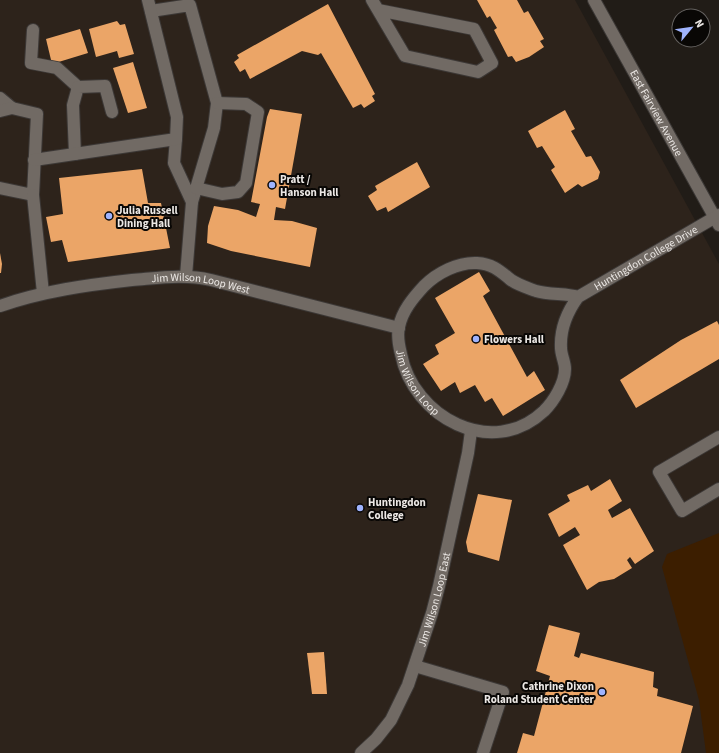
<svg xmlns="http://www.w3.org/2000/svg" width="719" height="753" font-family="'Source Sans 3',sans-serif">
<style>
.built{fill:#2d231b}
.green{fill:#3c1e00}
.building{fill:#eba567}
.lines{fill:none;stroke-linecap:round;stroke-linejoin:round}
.minor-casing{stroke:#3c3836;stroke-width:14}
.minor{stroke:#716a64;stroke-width:12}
.poi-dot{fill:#9fb3fd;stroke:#090705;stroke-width:1.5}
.labels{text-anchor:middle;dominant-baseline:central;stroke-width:4;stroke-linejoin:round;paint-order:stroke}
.street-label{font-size:11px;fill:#ece8e5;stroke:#090705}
.poi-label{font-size:11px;font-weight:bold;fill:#ece8e5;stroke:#090705;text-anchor:start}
</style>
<rect width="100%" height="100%" fill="#211c17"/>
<polygon class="built" points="0,0 575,0 719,264 719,753 0,753"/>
<polygon class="green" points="719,533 719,753 706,753 699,700 662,567 667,554"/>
<g class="building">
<polygon points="477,0 517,0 524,13 528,11 544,39 540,41 544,47 529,57 516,62 512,56 508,57 494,30 497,28 490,16 487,18"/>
<polygon points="328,4 375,94 372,96 375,101 364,108 361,104 353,108 321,53 318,55 302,51 250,79 245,69 240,72 234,62 239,58 237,55"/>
<polygon points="117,21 120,25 125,24 134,54 119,58 117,51 96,57 89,29"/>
<polygon points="80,29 88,53 52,64 46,39"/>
<polygon points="133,62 147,108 128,113 113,68"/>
<polygon points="270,109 302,114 285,209 276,207 274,220 292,221 317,228 310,267 231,251 207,243 208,226 214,206 238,210 256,217 260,204 251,202 267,117"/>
<polygon points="565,110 575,129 571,131 586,157 591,156 600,172 598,179 582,187 578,184 565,193 551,170 555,167 542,146 537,148 528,131"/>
<polygon points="417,162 430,187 388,212 386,207 377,211 368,196 377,190 375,186"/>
<polygon points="142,169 148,203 161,203 170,248 68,262 62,240 51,242 46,217 63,214 59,178"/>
<polygon points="0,253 2,264 1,273 0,273"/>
<polygon points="479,272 490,291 483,296 527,377 534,371 545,390 503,416 492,398 485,402 475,385 460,393 455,382 441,391 423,364 439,354 435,345 455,333 435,298"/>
<polygon points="717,321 719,325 719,359 636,408 620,380 681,340"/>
<polygon points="610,479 622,501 608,510 612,518 630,508 654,551 635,564 630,557 627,560 632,568 614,579 599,582 587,590 563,545 580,535 575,527 559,537 548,514 570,501 567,495 588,485 591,491"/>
<polygon points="478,494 512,500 499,561 468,552 466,542"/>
<polygon points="549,625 580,633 574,656 579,658 581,653 654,672 653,687 658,689 657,696 693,706 681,753 517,753 523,733 534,736 550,676 536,671"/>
<polygon points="324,652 327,694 312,694 307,653"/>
</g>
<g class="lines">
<g class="minor-casing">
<g id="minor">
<polyline points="372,0 405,56 478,72 492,63 474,29 378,10"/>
<path id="s1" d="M 594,0 L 719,225"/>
<polyline points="151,11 190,5 217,103 214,128 192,202"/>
<polyline points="33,30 31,63 57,68 78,87"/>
<polyline points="0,98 12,108"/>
<polyline points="0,111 12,108 37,114 33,195 0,188"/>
<polyline points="176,139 174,163 192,202 186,276"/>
<polyline points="75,154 73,105 78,87 105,86 112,112"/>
<polyline points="34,160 176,139 177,117 148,0"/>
<polyline points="196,188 222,194 238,192 246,183 258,112 246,104 217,103"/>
<polyline points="33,195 43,293"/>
<path id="s2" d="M 578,297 C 568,293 549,295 536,291 C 528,288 518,285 511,280 C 500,271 493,264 477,263 C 458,262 437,273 424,286 C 413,298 402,311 399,327 C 397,335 399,346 401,354 C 413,417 492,460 544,411 C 554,401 565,383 565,369 C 565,362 561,355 561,348 C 560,329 567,312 578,297 L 719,215"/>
<path id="s3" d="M 0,306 C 43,291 87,285 132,280 C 159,278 184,274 211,280 L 399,328"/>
<polyline points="719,437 659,472 682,511 719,489"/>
<polyline points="415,666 503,692 483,753"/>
<path id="s4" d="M 361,753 L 376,739 L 391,720 L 408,685 L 432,613 L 439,586 L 468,453 L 471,431"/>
</g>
</g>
<use href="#minor" class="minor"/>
</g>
<g class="poi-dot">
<circle cx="272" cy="185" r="4"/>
<circle cx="109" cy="216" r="4"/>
<circle cx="476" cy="339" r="4"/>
<circle cx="360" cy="508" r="4"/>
<circle cx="602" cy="692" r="4"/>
</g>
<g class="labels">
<g class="street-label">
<text stroke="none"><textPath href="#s1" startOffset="129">East Fairview Avenue</textPath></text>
<text stroke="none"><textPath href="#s2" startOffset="633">Huntingdon College Drive</textPath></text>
<text stroke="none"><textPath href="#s3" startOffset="204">Jim Wilson Loop West</textPath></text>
<text stroke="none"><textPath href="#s2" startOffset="277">Jim Wilson Loop</textPath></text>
<text stroke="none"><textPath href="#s4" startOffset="173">Jim Wilson Loop East</textPath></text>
</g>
<g class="poi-label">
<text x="280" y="179">Pratt /<tspan x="280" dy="13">Hanson Hall</tspan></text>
<text x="117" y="210">Julia Russell<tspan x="117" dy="13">Dining Hall</tspan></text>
<text x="484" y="339">Flowers Hall</text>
<text x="368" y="502">Huntingdon<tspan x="368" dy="13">College</tspan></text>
<text x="594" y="686" text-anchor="end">Cathrine Dixon<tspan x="594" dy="13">Roland Student Center</tspan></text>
</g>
</g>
<g transform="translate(691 28) rotate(61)"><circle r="19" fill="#090705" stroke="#64615f"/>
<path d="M0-3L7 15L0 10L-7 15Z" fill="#9fb3fd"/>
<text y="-6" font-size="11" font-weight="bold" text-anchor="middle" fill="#ece8e5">N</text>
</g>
</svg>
